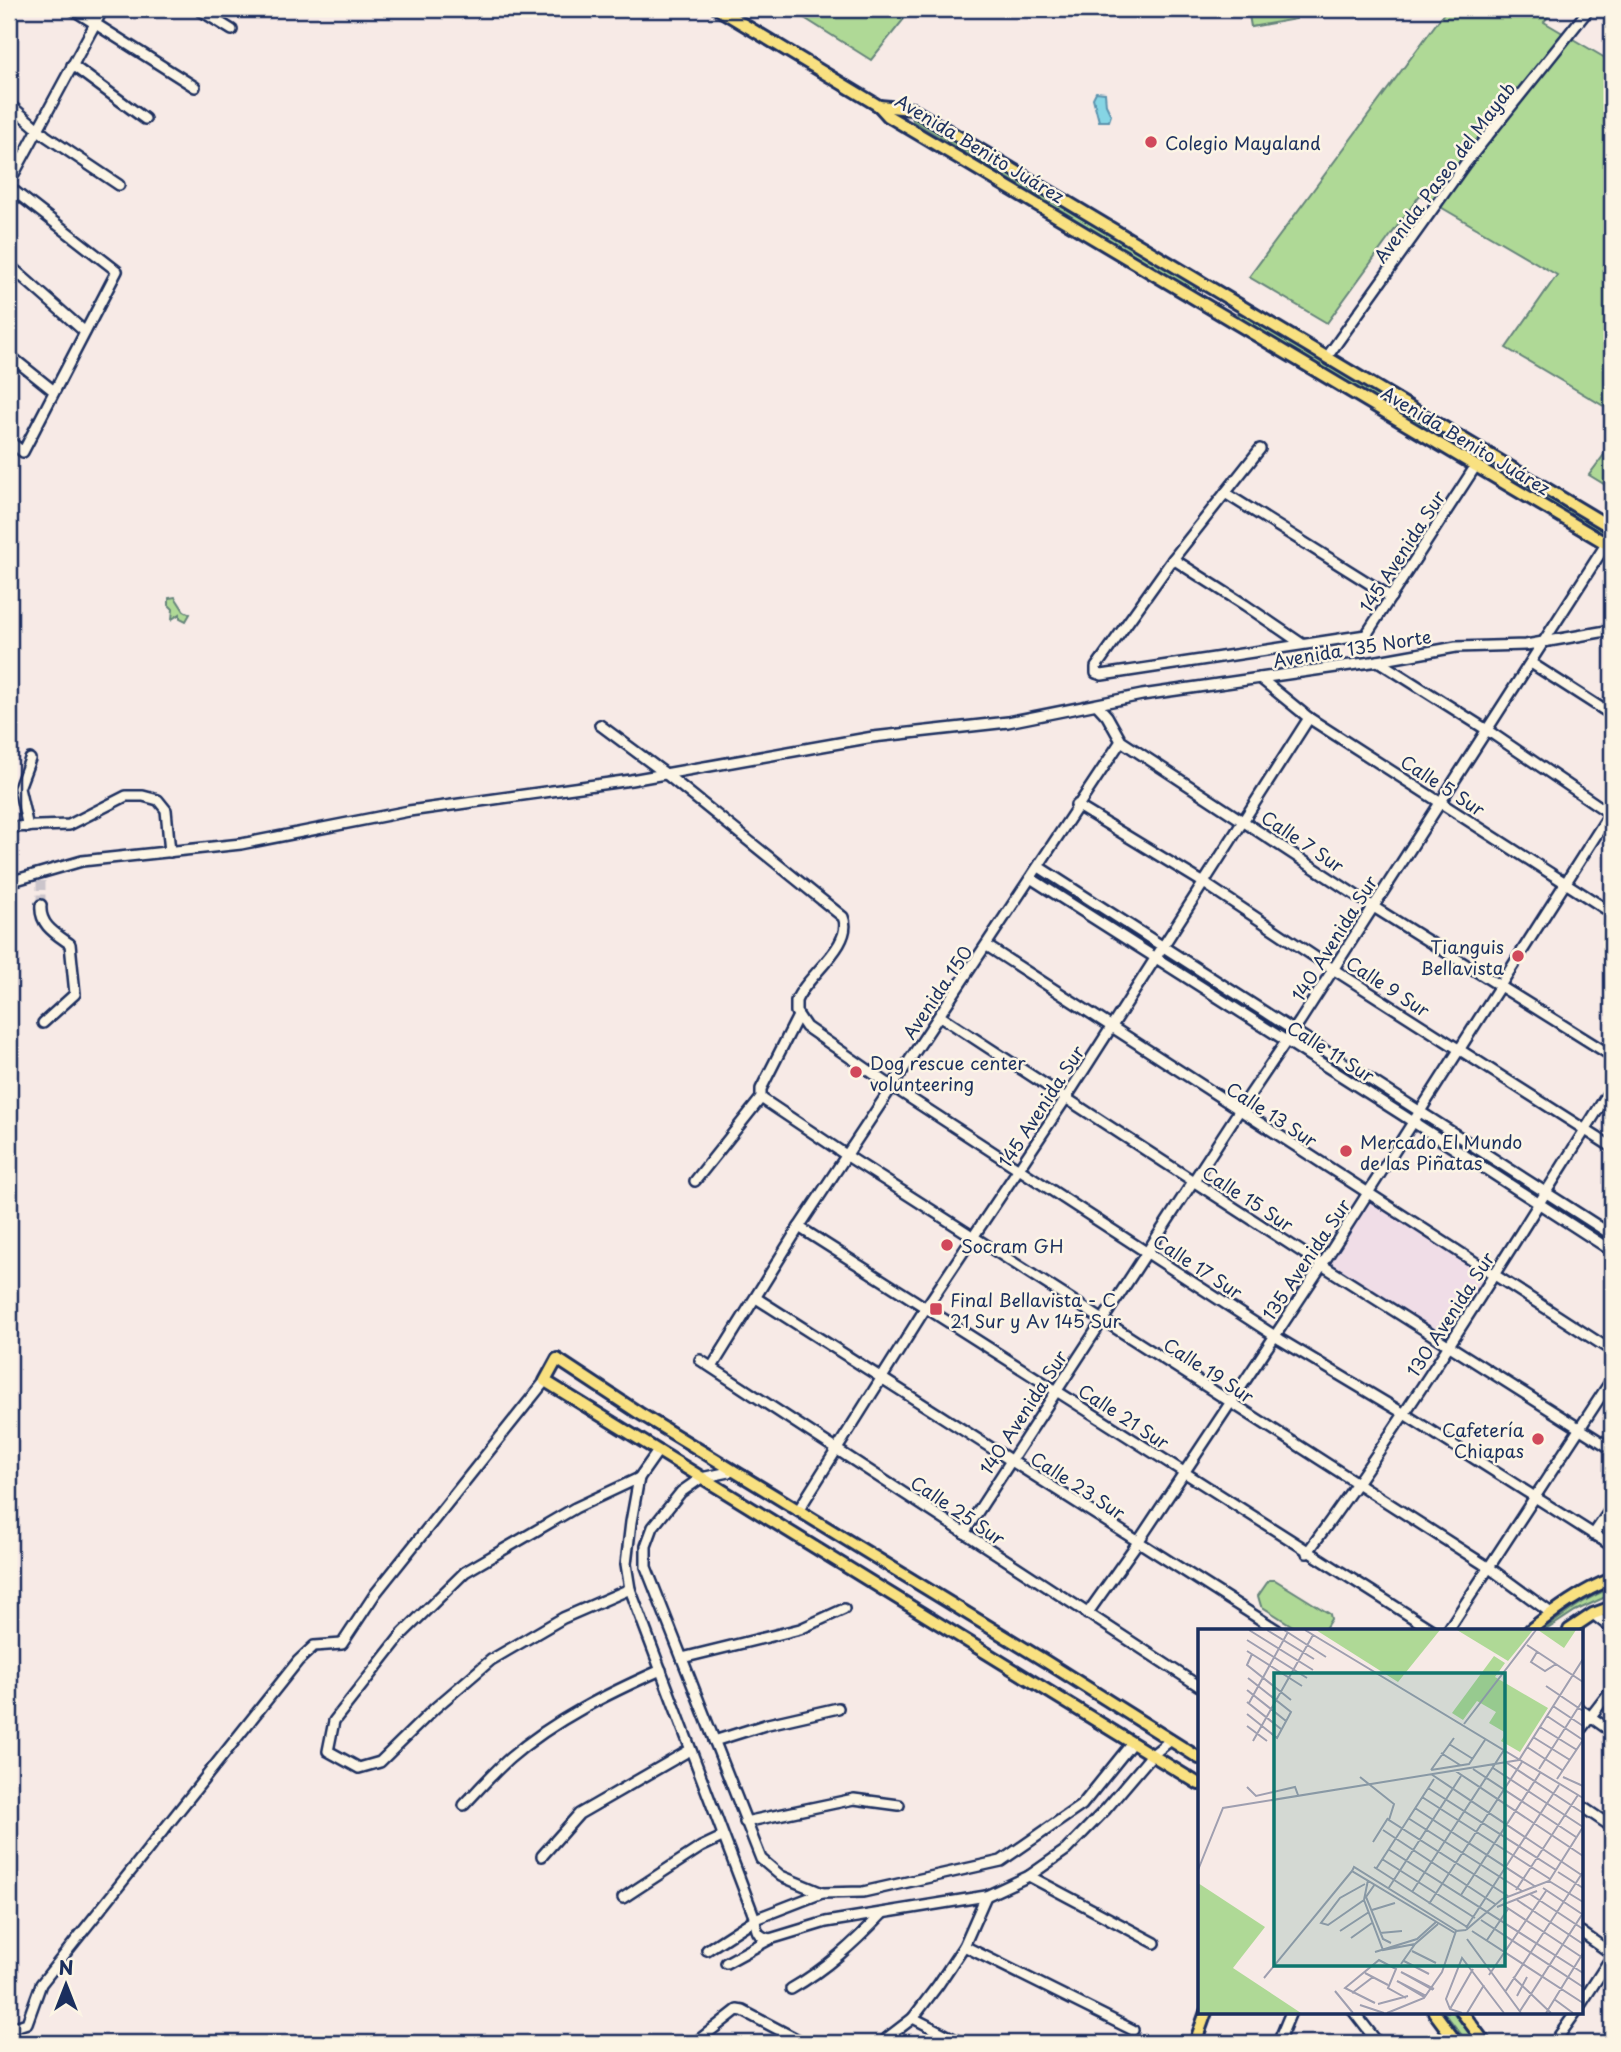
<svg xmlns="http://www.w3.org/2000/svg" width="1621" height="2052" font-family="'Playpen Sans',sans-serif">
<style>
.built{fill:#f0dde7}
.green{fill:#afd996;stroke:#65847a;stroke-width:2}
.water{fill:#86d5e4;stroke:#5b93ae;stroke-width:2}
.lines{fill:none;stroke-linecap:round;stroke-linejoin:round}
.minor-tunnel{stroke:#cbc5cb;stroke-width:9;stroke-dasharray:9 4.5;stroke-linecap:butt}
.minor-casing{stroke:#1b2f5e;stroke-width:14}
.major-casing{stroke:#1b2f5e;stroke-width:16}
.minor{stroke:#fcf5e5;stroke-width:9}
.major{stroke:#f9e181;stroke-width:10}
.poi-dot{fill:#d1495b;stroke:#fcf5e5;stroke-width:2.5}
.labels{text-anchor:middle;dominant-baseline:central;stroke-width:5;stroke-linejoin:round;paint-order:stroke}
.poi-label{font-size:18px;fill:#1b2f5e;stroke:#fcf5e5;text-anchor:start}
.street-label{font-size:18px;fill:#1b2f5e;stroke:#fcf5e5}
.inset-road{fill:none;stroke:#9f9fb0;stroke-width:2}
.view{fill:#0f766e;fill-opacity:0.15;stroke:#0f766e;stroke-width:3.5}
.inset-edge{fill:none;stroke:#1b2f5e;stroke-width:3.5}
</style>
<rect width="100%" height="100%" fill="#f7eae6"/>
<filter id="ink" filterUnits="userSpaceOnUse"><feTurbulence type="fractalNoise" baseFrequency=".0143" numOctaves="2"/><feDisplacementMap in="SourceGraphic" scale="14" xChannelSelector="R" yChannelSelector="G"/><feConvolveMatrix kernelMatrix="1 2 1 2 8 2 1 2 1" color-interpolation-filters="sRGB"/></filter>
<g filter="url(#ink)">
<g class="built">
<polygon points="1612,798 1612,822 1573,883 1581,888 1576,895 1569,891 1509,983 1547,1008 1541,1018 1502,994 1468,1047 1481,1055 1474,1066 1462,1059 1429,1110 1417,1102 1450,1052 1439,1044 1446,1033 1457,1040 1491,987 1451,961 1458,951 1497,976 1556,884 1548,879 1554,870 1562,875 1601,815 1593,809 1599,799 1608,804"/>
<polygon points="1369,1200 1487,1277 1446,1339 1328,1262"/>
</g>
<g class="green">
<polygon points="790,9 912,9 871,60"/>
<polygon points="1248,9 1295,9 1296,19 1251,27"/>
<polygon points="1447,9 1554,9 1544,22 1612,62 1612,411 1506,348 1557,275 1420,195 1327,323 1249,277"/>
<polygon points="912,116 1196,286 1196,288 1193,290 913,121"/>
<polygon points="1238,312 1243,313 1602,530 1603,533 1599,535 1239,318"/>
<polygon points="1612,444 1612,489 1589,475"/>
<polygon points="175,597 184,611 190,614 186,621 180,618 180,614 172,619 173,609 169,605 169,598"/>
<polygon points="1269,1580 1275,1580 1330,1614 1331,1619 1324,1630 1299,1630 1261,1606 1258,1596"/>
<path d="M 1612,1588 L 1612,1594 L 1575,1611 L 1546,1630 L 1543,1630 C 1565,1614 1586,1597 1612,1588 Z"/>
<polygon points="1444,2012 1453,2012 1476,2043 1468,2043"/>
</g>
<polygon class="water" points="1096,92 1105,93 1106,105 1111,115 1109,121 1099,121 1093,98"/>
<g class="lines">
<polyline class="minor-tunnel" points="41,881 41,905"/>
<g class="minor-casing">
<g id="minor">
<polyline points="72,9 195,87"/>
<polyline points="198,9 232,30"/>
<polyline points="72,65 145,119"/>
<polyline points="9,104 46,136 119,185"/>
<polyline points="9,183 103,9"/>
<polyline points="9,187 117,271 23,452 9,441"/>
<polyline points="9,265 85,332"/>
<polyline points="9,355 54,391"/>
<polyline points="1327,357 1465,164 1589,9"/>
<polyline points="1260,449 1173,559 1096,667 1096,673 1102,675 1366,635 1475,467"/>
<polyline points="1225,493 1391,597"/>
<polyline points="1173,559 1245,605 1302,644"/>
<polyline points="1378,661 1487,730 1612,815"/>
<polyline points="1531,663 1612,715"/>
<polyline points="1260,678 1309,718 1612,913"/>
<polyline points="1097,705 1107,716 1121,741 1372,906 1612,1056"/>
<path d="M 600,725 L 666,774 L 843,917 C 855,944 805,977 796,1001 L 796,1012 L 806,1027 L 887,1083 L 1281,1340 L 1398,1410 L 1612,1546"/>
<polyline points="1076,805 1204,883 1333,969 1612,1147"/>
<polyline points="9,827 69,825 126,796 143,796 158,800 166,810 170,852"/>
<polyline points="28,827 19,788 30,759"/>
<polyline points="1039,867 1612,1235"/>
<polyline points="1032,879 1401,1114 1612,1251"/>
<polyline points="9,882 82,861 241,844 409,811 631,780 873,737 1008,722 1142,695 1378,661 1456,647 1526,645 1612,630"/>
<path d="M 41,905 C 39,925 56,934 70,944 L 75,994 L 43,1023"/>
<polyline points="987,946 1612,1351"/>
<polyline points="940,1016 1322,1265 1612,1449"/>
<polyline points="761,1098 852,1159 1491,1569 1551,1613"/>
<polyline points="695,1181 761,1098 761,1089 798,1016"/>
<polyline points="799,1227 1432,1630"/>
<polyline points="756,1298 1277,1630"/>
<polyline points="700,1360 1199,1686"/>
<polyline points="712,1367 799,1227 1121,741"/>
<path d="M 658,1451 L 639,1478 L 631,1522 L 626,1564 L 630,1589 L 755,1919 C 756,1930 757,1937 770,1939 L 826,1922 L 986,1896 L 1029,1876 L 1066,1850 L 1106,1809 L 1152,1755 L 1171,1740"/>
<polyline points="734,1471 701,1478 681,1492 653,1527 646,1546 646,1567 761,1859 781,1876 822,1893"/>
<polyline points="798,1511 925,1309 1066,1098 1309,718"/>
<polyline points="964,1533 1239,1111 1300,1021 1612,535"/>
<polyline points="1593,1535 1612,1507"/>
<path d="M 1307,1553 C 1417,1403 1513,1244 1612,1087"/>
<polyline points="630,1589 563,1618 491,1660 435,1708 380,1762 359,1768 328,1751 334,1721 403,1633 465,1572 575,1508 639,1478"/>
<polyline points="1087,1614 1138,1542 1322,1265 1612,810"/>
<polyline points="1593,1614 1612,1629"/>
<polyline points="1448,1630 1612,1379"/>
<polyline points="682,1658 800,1629 844,1609"/>
<polyline points="1581,1710 1612,1732"/>
<polyline points="1581,1729 1612,1689"/>
<polyline points="714,1741 768,1724 838,1708"/>
<path d="M 464,1805 C 479,1789 494,1772 510,1758 C 554,1720 609,1693 661,1670"/>
<polyline points="1581,1806 1612,1827"/>
<polyline points="745,1822 854,1799 899,1805"/>
<polyline points="542,1856 579,1814 690,1750"/>
<polyline points="1029,1876 1155,1943"/>
<polyline points="623,1898 701,1847 722,1837"/>
<polyline points="1581,1932 1612,1954"/>
<polyline points="964,1946 1133,2030"/>
<polyline points="707,1950 755,1919 822,1893 863,1892 1001,1861 1082,1805 1132,1743"/>
<polyline points="726,1963 770,1939"/>
<path d="M 791,1989 C 826,1969 854,1943 882,1914"/>
<polyline points="1581,2004 1612,1956"/>
<polyline points="1354,2012 1378,2043"/>
<polyline points="913,2018 962,2043"/>
<polyline points="9,2029 27,2023 41,1984 298,1661 314,1646 342,1644 375,1594 545,1381"/>
<polyline points="887,2038 913,2018 938,1985 964,1946 986,1896"/>
<polyline points="695,2043 737,2010 743,2011 804,2043"/>
<polyline points="1278,2043 1291,2012"/>
<polyline points="1554,2043 1576,2012"/>
</g>
</g>
<g class="major-casing">
<g id="major">
<polyline points="718,9 879,106 888,116 1612,547"/>
<polyline points="879,106 912,109 1612,528"/>
<path d="M 1530,1630 C 1555,1610 1582,1590 1612,1579"/>
<polyline points="1569,1630 1593,1614 1612,1607"/>
<polyline points="1199,1758 1045,1661 639,1413 557,1359 545,1381 1199,1784"/>
<polyline points="1434,2012 1457,2043"/>
<polyline points="1462,2012 1485,2043"/>
<polyline points="1195,2043 1206,2012"/>
</g>
</g>
<use href="#minor" class="minor"/>
<use href="#major" class="major"/>
</g>
</g>
<g class="poi-dot">
<circle cx="1151" cy="142" r="7"/>
<circle cx="1518" cy="956" r="7"/>
<circle cx="856" cy="1072" r="7"/>
<circle cx="1346" cy="1151" r="7"/>
<circle cx="947" cy="1245" r="7"/>
<rect x="929" y="1302" width="14" height="14" rx="3.5"/>
<circle cx="1538" cy="1439" r="7"/>
</g>
<g class="labels">
<g class="poi-label">
<text x="1165" y="142">Colegio Mayaland</text>
<text x="1504" y="946" text-anchor="end">Tianguis<tspan x="1504" dy="21">Bellavista</tspan></text>
<text x="870" y="1062">Dog rescue center<tspan x="870" dy="21">volunteering</tspan></text>
<text x="1360" y="1141">Mercado El Mundo<tspan x="1360" dy="21">de las Piñatas</tspan></text>
<text x="961" y="1245">Socram GH</text>
<text x="950" y="1299">Final Bellavista - C<tspan x="950" dy="21">21 Sur y Av 145 Sur</tspan></text>
<text x="1524" y="1429" text-anchor="end">Cafetería<tspan x="1524" dy="21">Chiapas</tspan></text>
</g>
<g class="street-label">
<text transform="translate(980 148) rotate(31)">Avenida Benito Juárez</text>
<text transform="translate(1444 172) rotate(-53)">Avenida Paseo del Mayab</text>
<text transform="translate(1466 440) rotate(31)">Avenida Benito Juárez</text>
<text transform="translate(1402 551) rotate(-57)">145 Avenida Sur</text>
<text transform="translate(1352 648) rotate(-9)">Avenida 135 Norte</text>
<text transform="translate(1443 785) rotate(33)">Calle 5 Sur</text>
<text transform="translate(1303 841) rotate(34)">Calle 7 Sur</text>
<text transform="translate(1334 938) rotate(-58)">140 Avenida Sur</text>
<text transform="translate(1388 986) rotate(33)">Calle 9 Sur</text>
<text transform="translate(937 992) rotate(-56)">Avenida 150</text>
<text transform="translate(1331 1051) rotate(32)">Calle 11 Sur</text>
<text transform="translate(1041 1106) rotate(-57)">145 Avenida Sur</text>
<text transform="translate(1272 1114) rotate(33)">Calle 13 Sur</text>
<text transform="translate(1248 1198) rotate(33)">Calle 15 Sur</text>
<text transform="translate(1306 1259) rotate(-56)">135 Avenida Sur</text>
<text transform="translate(1198 1266) rotate(33)">Calle 17 Sur</text>
<text transform="translate(1450 1314) rotate(-57)">130 Avenida Sur</text>
<text transform="translate(1209 1370) rotate(33)">Calle 19 Sur</text>
<text transform="translate(1023 1412) rotate(-57)">140 Avenida Sur</text>
<text transform="translate(1124 1416) rotate(33)">Calle 21 Sur</text>
<text transform="translate(1078 1485) rotate(33)">Calle 23 Sur</text>
<text transform="translate(958 1510) rotate(34)">Calle 25 Sur</text>
</g>
</g>
<g transform="translate(1198 1629)">
<rect width="385" height="385" fill="#f7eae6"/>
<path d="M 118,1 L 242,1 L 200,53 ZM 259,1 L 335,1 L 310,32 ZM 340,1 L 378,1 L 366,19 ZM 296,27 L 307,34 L 297,48 L 350,79 L 322,123 L 303,112 L 308,104 L 291,94 L 298,83 L 279,72 L 265,91 L 254,84 ZM 0,254 L 67,298 L 35,339 L 103,384 L 0,384 Z" fill="#afd996"/>
<path class="inset-road" d="M 51,1 L 115,41M 69,1 L 116,30M 86,1 L 128,28M 107,1 L 385,169M 49,11 L 109,49M 329,16 L 385,53M 49,22 L 104,57M 339,23 L 333,33 L 347,42 L 358,35M 54,25 L 49,36 L 93,71M 348,57 L 385,82M 49,61 L 88,92M 49,73 L 83,100M 51,74 L 90,3M 355,77 L 385,97M 49,85 L 79,109 L 93,83 L 50,49M 349,87 L 385,111M 266,95 L 338,1M 49,97 L 69,112M 342,98 L 379,121M 335,108 L 372,131M 55,112 L 115,6M 251,115 L 275,130M 329,118 L 364,141M 243,124 L 262,136M 309,134 L 385,184M 295,139 L 385,198M 275,140 L 378,208M 341,140 L 385,71M 233,141 L 271,135 L 287,111M 233,141 L 256,109M 256,141 L 385,227M 233,145 L 385,247M 162,148 L 196,175 L 191,191 L 310,267M 365,148 L 385,157M 359,150 L 385,111M 49,158 L 58,167 L 97,158 L 100,166M 230,159 L 358,241M 224,168 L 352,250M 217,179 L 338,258M 210,189 L 324,262M 185,201 L 297,275M 175,213 L 190,189M 190,220 L 385,344M 184,230 L 277,289M 176,238 L 269,298M 178,240 L 236,150M 0,241 L 25,179 L 321,131 L 385,30M 360,243 L 385,259M 170,251 L 166,271 L 185,321 L 217,315 L 240,295M 351,252 L 385,273M 177,255 L 168,268 L 185,310 L 193,314M 345,259 L 384,285M 190,260 L 263,147M 318,261 L 380,166M 214,263 L 306,121M 332,265 L 385,300M 263,266 L 342,144M 166,271 L 130,296 L 123,294 L 142,269 L 167,255M 319,271 L 385,315M 231,275 L 324,133M 305,276 L 385,329M 299,278 L 339,262M 174,281 L 197,274M 283,291 L 385,358M 268,299 L 361,156M 268,301 L 304,270 L 351,252 L 385,198M 142,302 L 171,283M 274,302 L 385,374M 182,304 L 204,302M 257,304 L 154,242 L 156,238 L 259,302M 153,309 L 174,294M 269,310 L 323,384M 289,311 L 310,280M 214,322 L 238,334M 177,323 L 219,310 L 238,293M 206,332 L 231,345M 203,335 L 217,315M 167,344 L 190,356M 291,346 L 348,262M 315,348 L 353,384M 66,349 L 154,242M 235,361 L 203,343 L 236,360M 137,362 L 155,384M 307,363 L 385,243M 154,364 L 175,348M 319,367 L 329,348M 226,368 L 199,352 L 228,367M 356,370 L 375,384M 177,374 L 147,359 L 181,331 L 198,340 L 190,359 L 208,369M 180,375 L 210,367M 162,376 L 186,384M 252,380 L 275,340M 322,382 L 385,284M 189,384 L 226,369 L 244,343 L 258,302 L 268,301M 264,384 L 252,380 L 248,370 L 264,329 L 306,384M 269,384 L 286,356M 348,384 L 385,324"/>
<path class="view" d="M 76,44 L 307,44 L 307,337 L 76,337 Z"/>
<rect width="385" height="385" class="inset-edge"/>
</g>
<rect width="1621" height="2052" fill="none" stroke="#fcf5e5" stroke-width="35"/>
<rect x="18" y="18" width="1586" height="2017" fill="none" stroke="#1b2f5e" stroke-width="2.5" filter="url(#ink)"/>
<g transform="translate(66 1985)" stroke="#fcf5e5" stroke-width="5" paint-order="stroke">
<path d="M0-5L12 26L0 18L-12 26Z" fill="#1b2f5e"/>
<text y="-10" font-size="19" font-weight="bold" text-anchor="middle" fill="#1b2f5e">N</text>
</g>
</svg>
